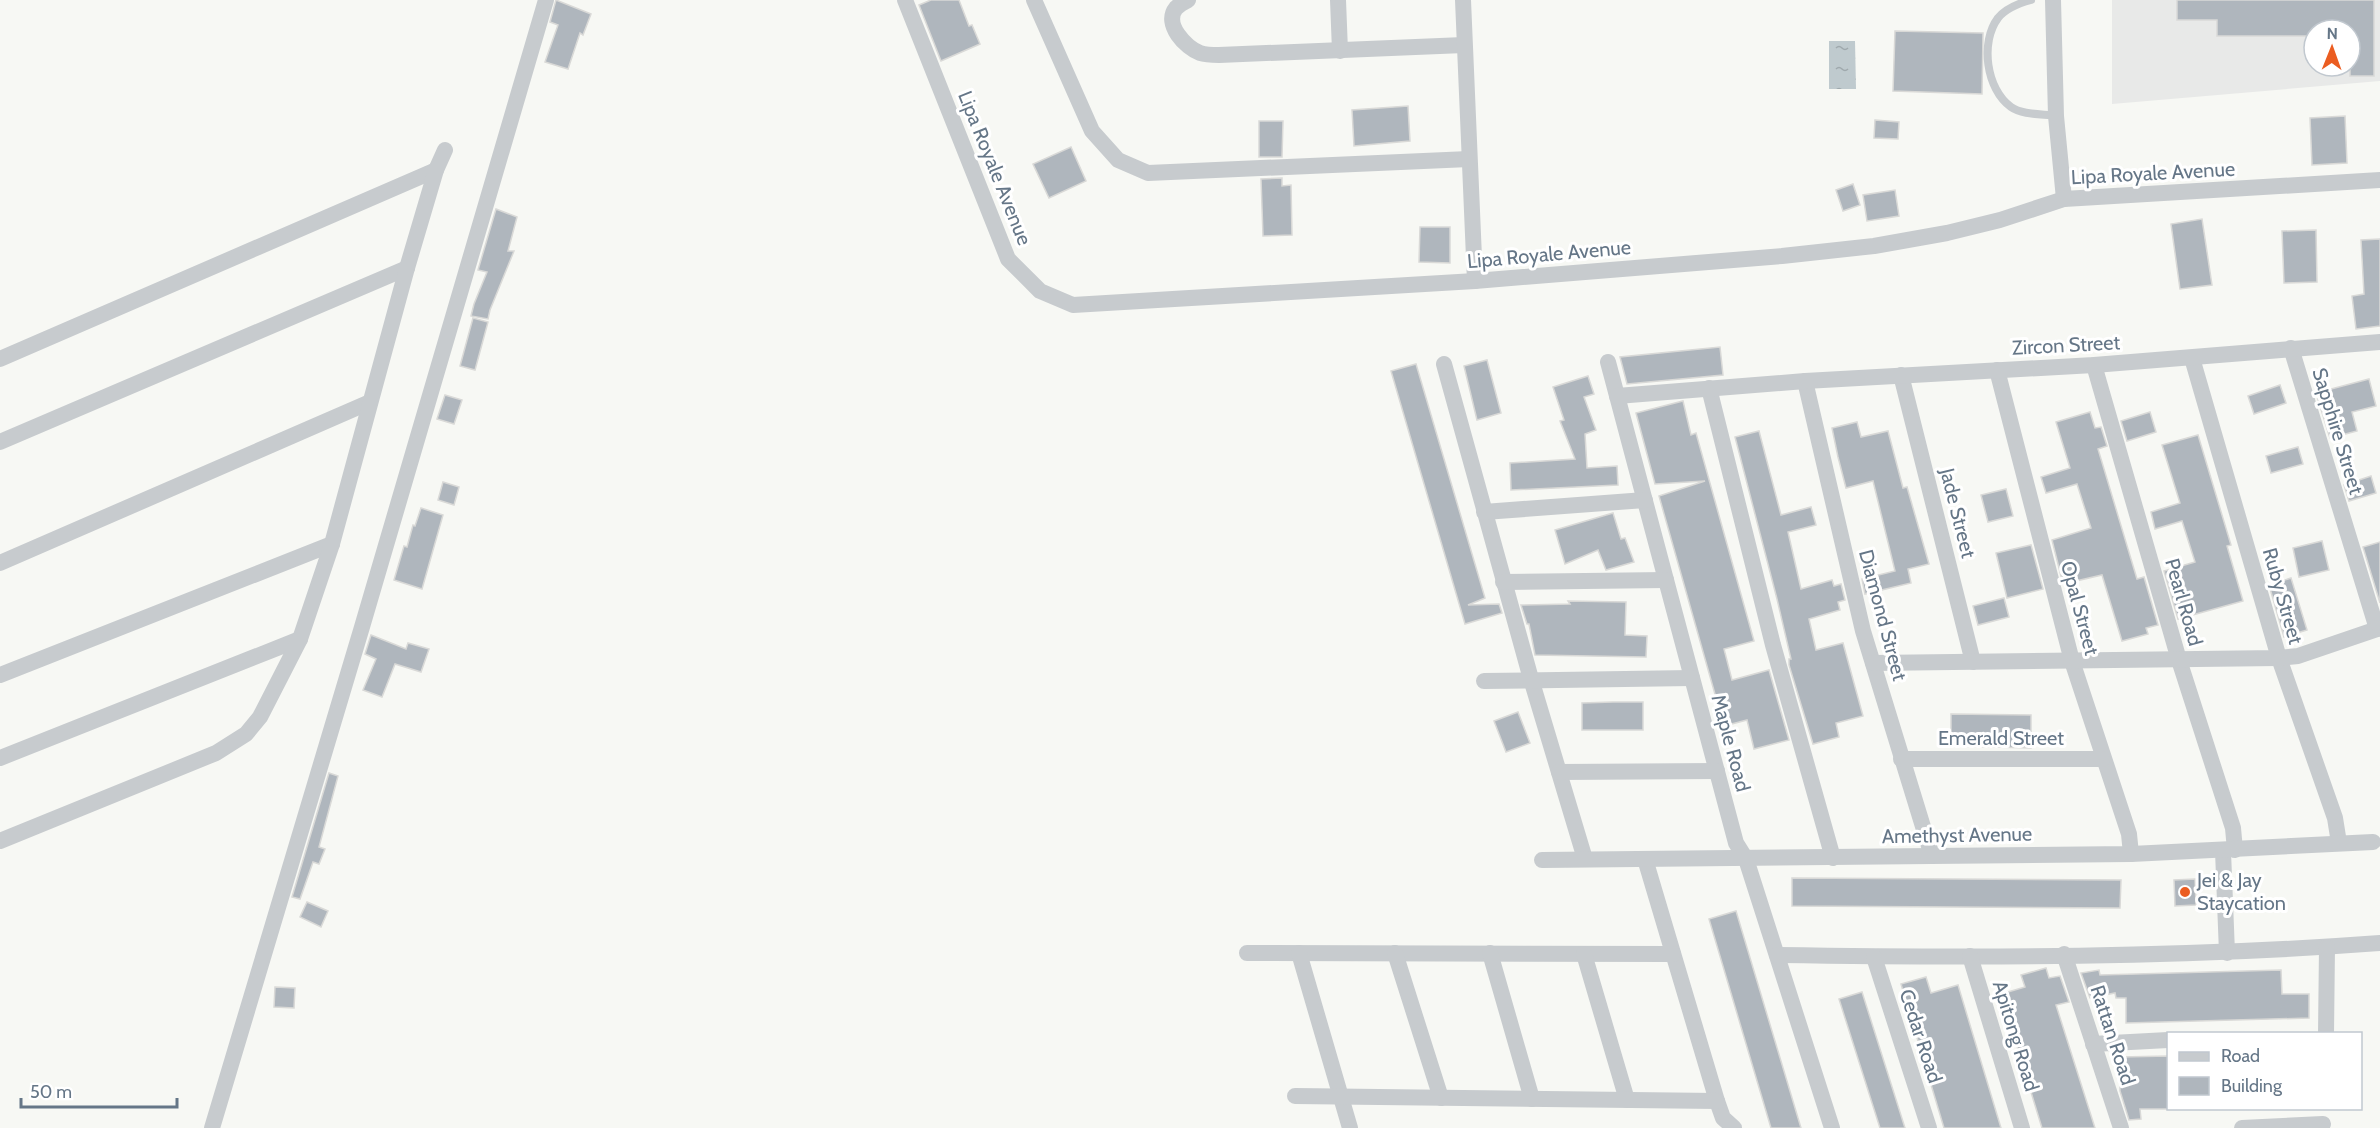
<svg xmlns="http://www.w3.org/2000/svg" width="2380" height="1128" font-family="Cabin,sans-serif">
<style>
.built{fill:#e8e9e8;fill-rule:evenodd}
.water{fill:url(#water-ripples)}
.building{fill:#afb6bd;stroke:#d9d9d7;stroke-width:1.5}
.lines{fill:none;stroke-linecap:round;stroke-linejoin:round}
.service{stroke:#c7cbce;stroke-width:8}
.minor{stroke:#c7cbce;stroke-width:16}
.poi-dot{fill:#eb5d21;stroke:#fff;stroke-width:2}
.labels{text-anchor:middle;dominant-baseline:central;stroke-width:6;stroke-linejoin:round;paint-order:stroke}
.street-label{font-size:20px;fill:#657687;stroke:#fff}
.poi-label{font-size:20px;fill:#657687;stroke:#fff;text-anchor:start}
</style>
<defs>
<pattern id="water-ripples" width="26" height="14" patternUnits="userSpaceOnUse" patternTransform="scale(1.5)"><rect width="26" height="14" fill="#bfcace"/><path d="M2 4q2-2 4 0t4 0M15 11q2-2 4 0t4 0" fill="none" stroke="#9fa9ad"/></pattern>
</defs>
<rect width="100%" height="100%" fill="#f7f8f4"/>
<path class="built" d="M 2112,0 L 2380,0 L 2380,81 L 2112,104 ZM 2314,30 L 2350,30 L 2350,66 L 2314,66 Z"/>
<polygon class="water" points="1829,41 1855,41 1856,89 1829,89"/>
<g class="building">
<polygon points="556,0 591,14 583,35 580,33 568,69 545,62 558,25 550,22"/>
<polygon points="931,0 959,0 969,26 972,25 980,44 941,61 919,5"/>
<polygon points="2177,0 2374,0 2374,76 2350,76 2350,30 2314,30 2314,36 2217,36 2217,20 2177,20"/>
<polygon points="1895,31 1983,33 1982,94 1893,91"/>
<polygon points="1408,106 1410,141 1354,146 1352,110"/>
<polygon points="2345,116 2347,163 2312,165 2310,118"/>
<polygon points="1875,120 1899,122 1898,139 1874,138"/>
<polygon points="1259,121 1283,121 1282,157 1259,157"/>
<polygon points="1071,147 1086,181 1049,198 1033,164"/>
<polygon points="1282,178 1282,186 1291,185 1292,235 1263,236 1261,179"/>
<polygon points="1853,184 1860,205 1843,211 1836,190"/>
<polygon points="1895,190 1899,216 1867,221 1863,195"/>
<polygon points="496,209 517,217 508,251 514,251 490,310 488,319 471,316 474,304 487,272 478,270"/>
<polygon points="2202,219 2212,285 2180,289 2171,224"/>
<polygon points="1420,227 1450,227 1450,263 1419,262"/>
<polygon points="2316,230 2317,282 2284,283 2282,231"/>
<polygon points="2380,239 2380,326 2356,329 2352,296 2364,294 2361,240"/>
<polygon points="473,318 488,322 475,370 460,366"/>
<polygon points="1720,347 1723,375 1627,384 1620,357"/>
<polygon points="1487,360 1501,413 1477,420 1464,366"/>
<polygon points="1416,364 1485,598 1468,605 1499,604 1502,613 1465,624 1391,371"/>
<polygon points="1588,376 1594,394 1584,397 1596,430 1585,434 1587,468 1617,466 1618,485 1511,490 1510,463 1575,459 1560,421 1564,420 1553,387"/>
<polygon points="2369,379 2376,406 2352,412 2357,431 2330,438 2316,393"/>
<polygon points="2280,385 2286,403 2254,414 2248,396"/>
<polygon points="445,395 462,400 454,424 437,419"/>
<polygon points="1683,401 1691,435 1696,433 1754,641 1724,649 1732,680 1769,670 1789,740 1754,749 1747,720 1724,726 1659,496 1705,481 1655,484 1636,413"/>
<polygon points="2090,412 2095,428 2101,427 2107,446 2098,449 2137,579 2144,577 2158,625 2146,628 2148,634 2122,641 2102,575 2063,584 2052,540 2091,528 2077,484 2046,493 2041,477 2070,468 2056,422"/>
<polygon points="2150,412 2156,432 2127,441 2121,421"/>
<polygon points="1857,422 1861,437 1888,431 1903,488 1907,487 1929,564 1908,569 1911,583 1865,594 1862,579 1895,571 1873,481 1846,488 1838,457 1832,428"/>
<polygon points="1759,431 1781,515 1811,507 1816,525 1788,532 1801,589 1832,580 1834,586 1841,584 1845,600 1838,602 1840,610 1809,619 1816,650 1843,643 1863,716 1836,723 1839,737 1813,744 1789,665 1789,659 1791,659 1777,599 1735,437"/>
<polygon points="2198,435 2231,545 2227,546 2243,601 2178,619 2164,571 2195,562 2182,521 2155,529 2151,512 2180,503 2162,445"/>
<polygon points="2298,447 2303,464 2271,473 2266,456"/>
<polygon points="2371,476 2376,493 2349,501 2344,485"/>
<polygon points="443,482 459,487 454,505 438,500"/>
<polygon points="2006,489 2013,516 1988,522 1981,495"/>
<polygon points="421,508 443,515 422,589 394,580 404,546 407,547 413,525 415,526"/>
<polygon points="1613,513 1621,539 1625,538 1634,562 1606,570 1598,550 1565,564 1555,530"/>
<polygon points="2322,541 2329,570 2299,577 2293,548"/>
<polygon points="2380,542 2380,603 2363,547"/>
<polygon points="2031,545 2043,589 2007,598 1996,553"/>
<polygon points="2291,578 2307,630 2284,637 2269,585"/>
<polygon points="2004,598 2009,617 1978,625 1973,606"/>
<polygon points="1568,601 1626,602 1625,635 1647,636 1646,657 1535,655 1529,624 1527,624 1521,605 1570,604"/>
<polygon points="371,635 406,649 408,643 429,649 421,672 395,664 382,697 363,690 376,659 365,654"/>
<polygon points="1613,702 1643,702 1643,730 1582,730 1582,703"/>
<polygon points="1518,712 1530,743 1506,752 1494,721"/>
<polygon points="1951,714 2031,715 2031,748 1951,746"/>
<polygon points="329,773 338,776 319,847 325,849 319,864 313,862 300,899 292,897"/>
<polygon points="1792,878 2121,880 2120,908 1792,906"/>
<polygon points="2195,879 2196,905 2175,906 2174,880"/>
<polygon points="307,902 328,911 321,927 300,917"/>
<polygon points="1736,911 1801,1128 1771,1128 1709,919"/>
<polygon points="2046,968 2049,978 2060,976 2069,1002 2056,1005 2095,1128 2042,1128 2001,994 2025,987 2021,975"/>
<polygon points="2099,970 2100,975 2281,970 2282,994 2309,994 2309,1018 2126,1023 2126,998 2116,998 2115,993 2090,998 2081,973"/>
<polygon points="1926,977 1931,993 1958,985 2001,1128 1944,1128 1901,984"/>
<polygon points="275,987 295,988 294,1008 274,1007"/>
<polygon points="1862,992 1905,1128 1880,1128 1839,999"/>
<polygon points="2169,1056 2169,1109 2140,1109 2141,1119 2129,1120 2120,1091 2120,1057"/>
</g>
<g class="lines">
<path class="service" d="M 2031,0 C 2020,3 2006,8 1998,18 C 1980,42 1986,89 2011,107 C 2022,115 2043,114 2056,116"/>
<g class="minor">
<polyline points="905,0 1008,259 1040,291 1073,305 1475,281 1782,256 1874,246 1947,233 2000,220 2064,199 2380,180"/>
<polyline points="1034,0 1092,131 1118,160 1148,173 1469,159"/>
<path d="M 1188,0 C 1184,2 1179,5 1176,8 C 1163,24 1186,48 1200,53 C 1206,55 1213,55 1219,55 L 1464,45"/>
<polyline points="1338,0 1340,51"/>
<polyline points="1463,0 1475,281"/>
<polyline points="2053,0 2056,116 2064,199"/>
<polyline points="2291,348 2377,629"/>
<polyline points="2192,358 2279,658 2335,818 2339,843"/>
<polyline points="0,359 436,170"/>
<polyline points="1608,362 1736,843 1746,859 1832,1128"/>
<polyline points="1444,364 1531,679 1585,859"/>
<polyline points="2094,365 2179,660 2233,828 2235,850"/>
<polyline points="1997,370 2072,661 2129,834 2131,854"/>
<polyline points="1901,375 1973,662"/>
<polyline points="1805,381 1863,631 1932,856"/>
<polyline points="1709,388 1773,645 1833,858"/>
<polyline points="1617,396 1805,381 2094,365 2380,342"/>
<polyline points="0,442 407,268"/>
<polyline points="1484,512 1645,500"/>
<polyline points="0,563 370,402"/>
<polyline points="1503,582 1666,580"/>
<polyline points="1873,663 2279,658 2298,656 2380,628"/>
<polyline points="0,675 332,544"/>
<polyline points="1484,681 1692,678"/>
<polyline points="0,758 300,639"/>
<polyline points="1901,759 2102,759"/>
<polyline points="1559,772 1717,771"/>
<polyline points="0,841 216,753 246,734 260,717 300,639 332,544 407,268 436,170 445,150"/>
<polyline points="2223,851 2227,953"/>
<polyline points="1645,859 1717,1101 1723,1118 1734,1128"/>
<polyline points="1542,860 2131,854 2373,842"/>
<polyline points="1247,953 1673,954"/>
<polyline points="1299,953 1350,1128"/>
<polyline points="1395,953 1441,1098"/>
<polyline points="1490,953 1532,1099"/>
<polyline points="1584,954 1627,1100"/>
<polyline points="2064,954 2121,1128"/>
<path d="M 1777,955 C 1978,958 2180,958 2380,943"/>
<polyline points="1970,956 2022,1128"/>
<polyline points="1874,957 1929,1128"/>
<polyline points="2326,1034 2327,947"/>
<polyline points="2093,1044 2168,1040"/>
<polyline points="1295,1096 1717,1101"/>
<polyline points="212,1128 362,627 546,0"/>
<polyline points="2242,1128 2323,1124"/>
</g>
</g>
<circle class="poi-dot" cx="2185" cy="892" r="6"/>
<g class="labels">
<g class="street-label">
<text transform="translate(995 168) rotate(68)">Lipa Royale Avenue</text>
<text transform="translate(2153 173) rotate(-3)">Lipa Royale Avenue</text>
<text transform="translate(1549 254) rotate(-5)">Lipa Royale Avenue</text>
<text transform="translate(2066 345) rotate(-3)">Zircon Street</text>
<text transform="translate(2338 431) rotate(73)">Sapphire Street</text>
<text transform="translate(1958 513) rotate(76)">Jade Street</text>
<text transform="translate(2283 596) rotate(74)">Ruby Street</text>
<text transform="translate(2184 602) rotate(74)">Pearl Road</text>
<text transform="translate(2080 608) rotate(75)">Opal Street</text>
<text transform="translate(1883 615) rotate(75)">Diamond Street</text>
<text x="2001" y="738">Emerald Street</text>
<text transform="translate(1731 743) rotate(75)">Maple Road</text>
<text transform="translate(1957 835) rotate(-1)">Amethyst Avenue</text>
<text transform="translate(2113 1035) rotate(72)">Rattan Road</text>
<text transform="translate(1921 1036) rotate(72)">Cedar Road</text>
<text transform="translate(2016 1036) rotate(73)">Apitong Road</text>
</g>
<g class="poi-label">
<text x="2197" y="880">Jei &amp; Jay<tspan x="2197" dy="23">Staycation</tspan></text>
</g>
</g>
<rect x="2167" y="1032" width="195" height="78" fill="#ffffff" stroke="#c1c8cf" stroke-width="1.5"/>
<rect x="2179" y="1052" width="30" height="9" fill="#c7cbce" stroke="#c1c8cf" stroke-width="1.5"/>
<text x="2221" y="1062" font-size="18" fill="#657687">Road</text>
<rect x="2179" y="1077" width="30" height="18" fill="#afb6bd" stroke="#c1c8cf" stroke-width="1.5"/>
<text x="2221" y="1092" font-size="18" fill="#657687">Building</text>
<g transform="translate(2332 48) rotate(1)"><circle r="28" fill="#ffffff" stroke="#c1c8cf" stroke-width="1.5"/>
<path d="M0-4.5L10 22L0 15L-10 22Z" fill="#eb5d21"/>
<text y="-9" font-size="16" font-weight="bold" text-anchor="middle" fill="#657687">N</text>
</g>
<path d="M21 1098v9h156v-9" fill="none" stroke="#657687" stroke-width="3"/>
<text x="30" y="1098" font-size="18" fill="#657687" stroke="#ffffff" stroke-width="4.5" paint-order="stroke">50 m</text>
</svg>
